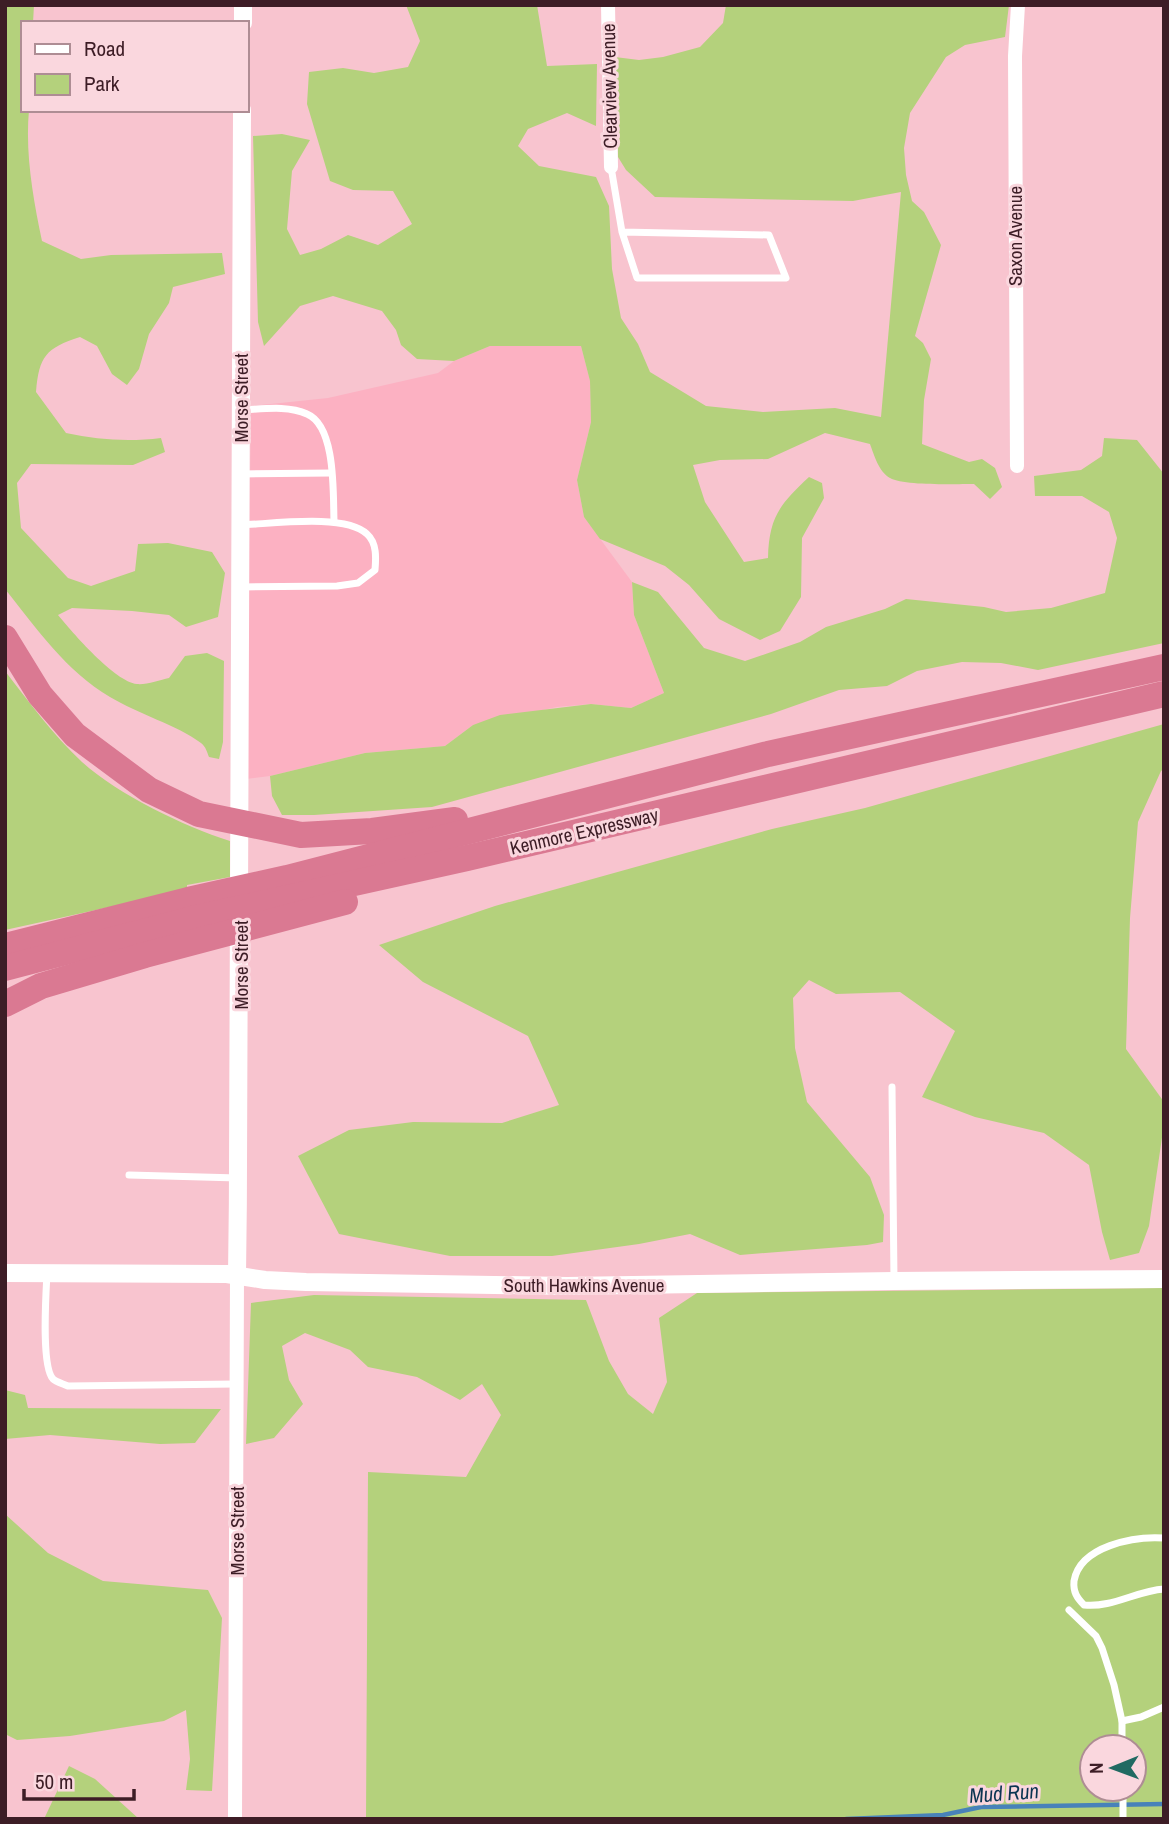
<svg xmlns="http://www.w3.org/2000/svg" width="1169" height="1824" font-family="'Archivo Narrow',sans-serif">
<style>
.built{fill:#fcb1c2}
.green{fill:#b4d17c;fill-rule:evenodd}
.lines{fill:none;stroke-linecap:round;stroke-linejoin:round}
.stream{stroke:#4882b9;stroke-width:4.5}
.service{stroke:#fff;stroke-width:7}
.minor{stroke:#fff;stroke-width:14}
.tertiary{stroke:#fff;stroke-width:18}
.motorway{stroke:#da7992;stroke-width:26}
.labels{text-anchor:middle;dominant-baseline:central;stroke-width:6;stroke-linejoin:round;paint-order:stroke}
.street-label{font-size:19px;fill:#3d1d26;stroke:#fad7de}
.water-label{font-size:21px;font-style:italic;fill:#0b3552;stroke:#fad7de}
</style>
<rect width="100%" height="100%" fill="#f8c4cf"/>
<polygon class="built" points="490,346 581,346 590,381 591,422 577,480 584,517 632,582 634,615 664,693 631,708 591,704 557,707 473,725 445,746 365,753 270,776 246,779 251,406 328,398 438,373 454,361"/>
<g class="green">
<path d="M 5,5 L 34,5 L 33,23 L 23,23 L 23,110 L 29,110 C 25,153 33,198 42,241 L 81,259 L 111,255 L 222,253 L 225,274 L 173,287 L 169,303 L 149,334 L 139,369 L 127,385 L 112,374 L 97,346 L 80,337 C 46,348 39,356 36,392 L 66,433 C 98,440 129,442 161,438 L 165,452 L 133,465 L 31,464 L 17,483 L 21,528 L 68,578 L 91,586 L 135,571 L 138,544 L 168,543 L 212,552 L 225,573 L 218,617 L 186,627 L 169,615 L 132,611 L 72,608 L 58,615 C 72,632 115,682 137,684 C 146,685 160,680 169,678 L 185,656 L 207,653 L 224,661 L 223,742 L 219,759 L 209,757 C 207,752 206,747 201,743 C 177,725 138,714 110,697 C 67,672 36,628 5,589 Z"/>
<path d="M 406,5 L 537,5 L 547,66 L 597,64 L 596,126 L 567,113 L 528,129 L 518,146 L 539,166 L 596,177 L 609,206 L 612,269 L 621,318 L 638,344 L 650,372 L 706,406 L 763,412 L 835,408 L 881,417 L 901,192 L 853,201 L 655,197 L 626,170 L 618,157 L 615,57 L 639,60 L 663,57 L 700,47 L 723,23 L 726,5 L 1009,5 L 1005,37 L 965,45 L 946,57 L 910,113 L 904,148 L 906,175 L 912,201 L 924,212 L 941,245 L 915,336 L 923,343 L 931,359 L 924,400 L 922,444 L 969,462 L 982,459 L 995,468 L 1002,487 L 990,499 L 974,484 C 956,484 904,486 890,478 C 879,472 874,455 870,444 L 825,433 L 768,459 L 720,460 L 693,465 L 705,502 L 744,562 L 768,558 C 769,517 780,504 809,477 L 822,483 L 824,498 L 802,538 L 801,597 L 780,631 L 760,640 L 719,619 L 689,585 L 665,566 L 600,539 L 584,517 L 577,480 L 591,422 L 590,381 L 581,346 L 490,346 L 454,361 L 417,359 L 401,345 L 396,330 L 382,311 L 333,296 L 300,306 L 264,346 L 258,322 L 253,136 L 282,134 L 310,140 L 292,171 L 287,229 L 300,255 L 321,249 L 348,235 L 378,245 L 412,224 L 393,191 L 353,190 L 330,181 L 307,104 L 309,72 L 343,68 L 374,73 L 408,67 L 420,41 Z"/>
<polygon points="1104,438 1137,440 1164,474 1164,643 1038,670 1001,663 962,662 917,671 887,686 839,690 771,714 432,807 314,815 282,815 272,796 270,776 365,753 445,746 473,725 500,715 591,704 631,708 664,693 634,615 632,582 658,592 704,648 745,661 800,642 826,627 885,609 906,599 984,607 1006,612 1051,608 1105,593 1117,538 1109,512 1082,496 1035,496 1034,476 1081,470 1102,456"/>
<path d="M 5,671 C 29,702 53,735 82,762 C 119,795 183,826 230,841 L 230,877 L 187,885 L 187,890 L 5,930 Z"/>
<polygon points="1164,724 1164,769 1161,771 1138,822 1130,918 1126,1049 1164,1102 1164,1124 1149,1226 1139,1253 1110,1260 1102,1232 1089,1165 1044,1133 975,1117 922,1097 955,1031 900,992 836,994 809,980 793,998 795,1048 807,1102 870,1177 884,1215 883,1242 867,1245 740,1255 690,1234 639,1244 552,1256 450,1256 339,1234 298,1156 349,1130 413,1122 502,1123 559,1105 528,1036 423,982 379,945 495,906 772,829 865,808"/>
<path d="M 1164,1288 L 1164,1819 L 366,1819 L 368,1472 L 466,1477 L 501,1415 L 482,1384 L 460,1400 L 417,1377 L 368,1367 L 350,1350 L 305,1333 L 282,1346 L 289,1380 L 303,1404 L 274,1438 L 246,1444 L 251,1303 L 314,1295 L 586,1300 L 609,1361 L 628,1394 L 653,1414 L 667,1382 L 659,1318 L 697,1293 ZM 1092,1747 L 1134,1747 L 1134,1789 L 1092,1789 Z"/>
<polygon points="5,1390 25,1395 28,1408 221,1409 195,1443 160,1444 50,1435 5,1439"/>
<polygon points="5,1514 48,1553 103,1581 208,1590 222,1618 212,1791 186,1790 190,1759 186,1710 164,1721 70,1736 17,1740 5,1734"/>
<polygon points="69,1766 95,1779 139,1819 44,1819"/>
</g>
<g class="lines">
<polyline class="stream" points="846,1819 943,1815 981,1807 1164,1804"/>
<g class="service">
<polyline points="611,167 622,232 769,235 786,278 637,278 622,232"/>
<path d="M 242,410 C 263,409 288,405 307,414 C 336,426 333,493 334,521"/>
<polyline points="241,474 331,473"/>
<path d="M 241,587 L 337,586 L 358,583 L 375,570 C 376,558 377,543 367,534 C 345,513 271,524 241,525"/>
<polyline points="892,1087 894,1280"/>
<polyline points="129,1175 238,1178"/>
<path d="M 47,1273 C 46,1293 41,1366 53,1379 C 56,1382 64,1384 68,1386 L 236,1384"/>
<path d="M 1164,1538 C 1134,1536 1080,1546 1074,1581 C 1073,1592 1077,1598 1084,1605 C 1112,1608 1136,1591 1164,1589"/>
<polyline points="1069,1610 1096,1636 1102,1648 1114,1685 1122,1721 1122,1747"/>
<polyline points="1122,1721 1141,1717 1164,1707"/>
<polyline points="1123,1789 1123,1819"/>
</g>
<g class="minor">
<polyline points="608,5 611,167"/>
<polyline points="1017,466 1015,56 1018,5"/>
<polyline points="235,1819 237,1275"/>
</g>
<g class="tertiary">
<polyline points="243,23 243,5"/>
<polyline points="5,1273 227,1274 265,1280 306,1282 567,1286 894,1281 1164,1279"/>
<path d="M 237,1275 C 242,887 241,499 242,110"/>
</g>
<g class="motorway">
<polyline points="5,638 40,695 75,735 149,790 199,814 301,835 372,831 455,820"/>
<polyline points="5,946 188,900 287,878 768,754 1164,667"/>
<polyline points="5,968 192,919 467,858 1164,694"/>
<polyline points="5,1004 41,986 145,955 345,902"/>
</g>
</g>
<g class="labels">
<g class="street-label">
<text transform="translate(609 86) rotate(-91)">Clearview Avenue</text>
<text transform="translate(1015 236) rotate(-90)">Saxon Avenue</text>
<text transform="translate(241 398) rotate(-90)">Morse Street</text>
<text transform="translate(584 831) rotate(-13)">Kenmore Expressway</text>
<text transform="translate(241 965) rotate(-90)">Morse Street</text>
<text x="584" y="1285">South Hawkins Avenue</text>
<text transform="translate(237 1531) rotate(-90)">Morse Street</text>
</g>
<g class="water-label">
<text transform="translate(1004 1793) rotate(-4)">Mud Run</text>
</g>
</g>
<rect width="1169" height="1824" fill="none" stroke="#3d1d26" stroke-width="14"/>
<rect x="21" y="21" width="228" height="91" fill="#fad7de" stroke="#ae8d94" stroke-width="2"/>
<rect x="35" y="44" width="35" height="10" fill="#ffffff" stroke="#ae8d94" stroke-width="2"/>
<text x="84" y="56" font-size="21" fill="#3d1d26">Road</text>
<rect x="35" y="74" width="35" height="21" fill="#b4d17c" stroke="#ae8d94" stroke-width="2"/>
<text x="84" y="91" font-size="21" fill="#3d1d26">Park</text>
<g transform="translate(1113 1768) rotate(269)"><circle r="33" fill="#fad7de" stroke="#ae8d94" stroke-width="2"/>
<path d="M0-5L12 26L0 18L-12 26Z" fill="#216a62"/>
<text y="-10" font-size="19" font-weight="bold" text-anchor="middle" fill="#3d1d26">N</text>
</g>
<path d="M24 1789v10h110v-10" fill="none" stroke="#3d1d26" stroke-width="3.5"/>
<text x="35" y="1789" font-size="21" fill="#3d1d26" stroke="#fad7de" stroke-width="5" paint-order="stroke">50 m</text>
</svg>
